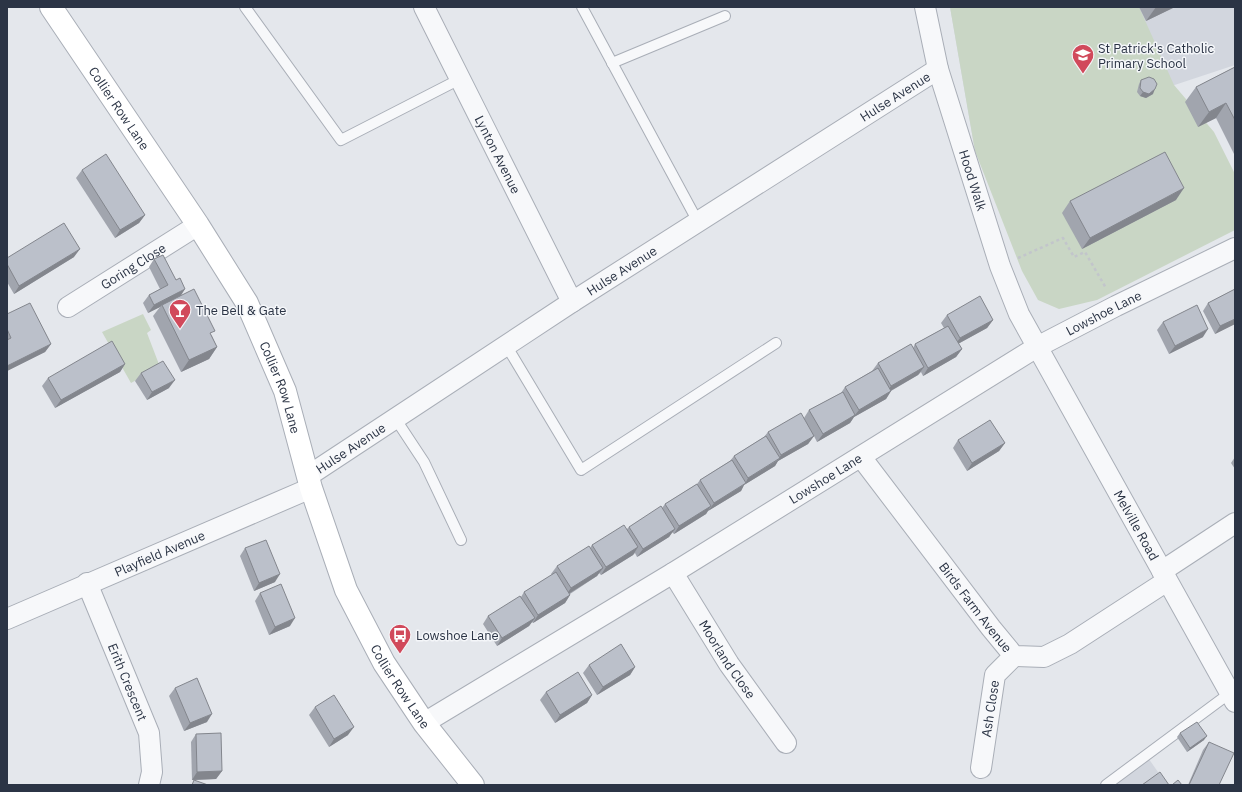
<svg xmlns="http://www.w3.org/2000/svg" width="1242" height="792" font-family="'IBM Plex Sans',sans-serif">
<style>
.built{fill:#d2d6de}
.green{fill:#c9d6c5}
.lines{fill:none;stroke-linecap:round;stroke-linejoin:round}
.service-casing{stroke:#a9aeb7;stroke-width:12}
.minor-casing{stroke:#a9aeb7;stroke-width:22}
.secondary-casing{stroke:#a9aeb7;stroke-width:24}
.path{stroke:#c2c5cb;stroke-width:2.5;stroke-dasharray:3 3;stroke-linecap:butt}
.service{stroke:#f7f8fa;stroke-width:10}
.minor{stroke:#f7f8fa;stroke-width:20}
.secondary{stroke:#fff;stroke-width:22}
.wall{fill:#a1a5ae}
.shaded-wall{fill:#83868d}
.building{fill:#bbc0ca;stroke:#83868d}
.labels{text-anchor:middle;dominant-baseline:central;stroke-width:3;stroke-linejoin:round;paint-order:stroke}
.poi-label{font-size:13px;fill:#2b3445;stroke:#f4f6f9;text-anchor:start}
.street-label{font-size:13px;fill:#2b3445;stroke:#f4f6f9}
</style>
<rect width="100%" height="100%" fill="#e4e7ec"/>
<g class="built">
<polygon points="950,7 1235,7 1235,65 975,151"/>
<polygon points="1144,752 1167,785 1100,785"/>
</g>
<g class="green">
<polygon points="950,7 1139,7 1174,85 1214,132 1235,174 1235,230 1097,300 1059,309 1038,300 1022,271 975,151"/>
<polygon points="143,314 151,330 147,333 160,367 131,383 102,332"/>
</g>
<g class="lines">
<g class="service-casing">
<g id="service">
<polyline points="245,7 341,140 460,79"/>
<polyline points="582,7 698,222"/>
<polyline points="612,63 725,16"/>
<polyline points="506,345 581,470 776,343"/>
<polyline points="395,418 424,462 461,540"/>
<polyline points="1106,785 1230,693"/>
</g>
</g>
<g class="minor-casing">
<g id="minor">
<path id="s1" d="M 424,7 L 572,302"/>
<path id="s2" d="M 925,7 L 938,69 L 1000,266 L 1019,314 L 1235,702"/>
<path id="s3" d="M 68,307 L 198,225"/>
<path id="s4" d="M 861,457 L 991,628 L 1014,656 L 1044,657 L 1070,644 L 1167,581"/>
<path id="s5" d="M 308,476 L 572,302 L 938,69"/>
<polyline points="1162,571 1235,523"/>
<path id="s6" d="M 673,573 L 729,664 L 786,743"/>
<path id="s7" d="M 87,583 L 149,733 L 152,772 L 149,785"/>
<path id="s8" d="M 7,619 L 311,488"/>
<path id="s9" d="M 424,723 L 673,573 L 1037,347 L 1116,306 L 1235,248"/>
<path id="s10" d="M 981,768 L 995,675 L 1014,656"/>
</g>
</g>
<g class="secondary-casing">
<g id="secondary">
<path id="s11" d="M 51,7 L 198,225 L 247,303 L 285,391 L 311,488 L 346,590 L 384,663 L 424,723 L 473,785"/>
</g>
</g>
<polyline class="path" points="1018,258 1063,238 1074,257 1085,252 1106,288"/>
<use href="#service" class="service"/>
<use href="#minor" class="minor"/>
<use href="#secondary" class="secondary"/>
</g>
<g class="wall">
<polygon points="1139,7 1175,7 1146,21"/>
<polygon points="1235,7 1235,17 1234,17"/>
<polygon points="1235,67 1235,156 1216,118 1198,127 1185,102 1196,87"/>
<polygon points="1141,80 1153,94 1146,98 1140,96 1137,92 1139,84"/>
<polygon points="82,170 145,215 139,223 115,238 76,178"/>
<polygon points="1176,200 1082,249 1062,213 1070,201"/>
<polygon points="74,257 14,294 7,282 7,258"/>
<polygon points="154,259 212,336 217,347 209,359 181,372 153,316 160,307 148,313 143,303 149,295 160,289 149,267"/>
<polygon points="1235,289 1235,324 1215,334 1203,311 1208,303"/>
<polygon points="7,314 51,344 45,352 7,371"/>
<polygon points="947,315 993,320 987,328 958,344 962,349 956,357 923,376 921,372 918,375 891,391 886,399 854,417 850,423 817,442 814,436 808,444 778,461 775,466 744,485 741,491 708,511 706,514 674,534 672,532 669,537 637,557 635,553 633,555 601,575 599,573 597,576 570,594 570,595 565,603 533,623 532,622 529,626 497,646 483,624 488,616 521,597 524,592 552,575 551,574 557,566 590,548 592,545 627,529 629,527 662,508 665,504 697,484 700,480 730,461 734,456 764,437 768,432 804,418 809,410 841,393 845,387 872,371 878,363 913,348 915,344 944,328 941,323"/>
<polygon points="1163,322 1203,337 1169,354 1157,330"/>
<polygon points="125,364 120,372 55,408 42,386 48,378"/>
<polygon points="141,373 169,388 147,400 135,381"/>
<polygon points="958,440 1005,443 999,451 967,471 953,448"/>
<polygon points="1235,457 1235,469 1231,463"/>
<polygon points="245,548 275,582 254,591 240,556"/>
<polygon points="260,593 290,626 269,635 255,601"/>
<polygon points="589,665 635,667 630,675 597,695 583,673"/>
<polygon points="175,688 207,722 184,731 169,696"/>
<polygon points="546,692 592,695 587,703 555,723 540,700"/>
<polygon points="315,707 348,735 329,747 309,715"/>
<polygon points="1180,733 1204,740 1187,752 1177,737"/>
<polygon points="196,734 222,771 216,779 192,780 191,742"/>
<polygon points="1209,742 1219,785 1188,785 1203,750"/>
</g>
<g class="shaded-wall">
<polygon points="1156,7 1175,7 1146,21"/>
<polygon points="1155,89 1153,94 1146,98 1140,96 1143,92"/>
<polygon points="1226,103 1216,118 1198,127 1209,112"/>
<polygon points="1184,188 1176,200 1082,249 1090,238"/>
<polygon points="145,215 139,223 115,238 120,230"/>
<polygon points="80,249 74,257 14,294 19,286"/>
<polygon points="185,289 180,297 162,305 160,307 148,313 154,305"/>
<polygon points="1235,319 1235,324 1215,334 1220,326"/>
<polygon points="993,320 987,328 954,346 960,338"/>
<polygon points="1208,329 1203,337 1169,354 1175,346"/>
<polygon points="51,344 45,352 7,371 7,366"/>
<polygon points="217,347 209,359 181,372 189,360"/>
<polygon points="962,349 956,357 923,376 928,368"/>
<polygon points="125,364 120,372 55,408 61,400"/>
<polygon points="924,367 918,375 885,394 891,386"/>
<polygon points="175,380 169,388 147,400 152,392"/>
<polygon points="891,391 886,399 854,417 850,423 817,442 823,434 855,415 859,410"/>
<polygon points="814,436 808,444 778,461 775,466 744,485 741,491 708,511 714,503 745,484 748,478 778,460 781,455"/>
<polygon points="1005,443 999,451 967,471 972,463"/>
<polygon points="711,506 706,514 674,534 679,526"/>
<polygon points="675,529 669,537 637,557 643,549"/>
<polygon points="638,547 633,555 601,575 606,567"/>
<polygon points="603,568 597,576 565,596 571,588"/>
<polygon points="280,574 275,582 254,591 259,583"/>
<polygon points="570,595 565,603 533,623 538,615"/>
<polygon points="295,618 290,626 269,635 275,627"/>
<polygon points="535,618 529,626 497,646 502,638"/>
<polygon points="635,667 630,675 597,695 603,687"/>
<polygon points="592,695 587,703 555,723 560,715"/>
<polygon points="212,714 207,722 184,731 190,723"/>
<polygon points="354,727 348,735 329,747 334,739"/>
<polygon points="1207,736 1204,740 1187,752 1190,748"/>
<polygon points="222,771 216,779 192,780 197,772"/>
</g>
<g class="building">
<polygon points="1235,67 1235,120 1226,103 1209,112 1196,87"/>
<polygon points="1149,77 1154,79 1157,84 1155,89 1149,94 1143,92 1140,88 1141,80"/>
<polygon points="1165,152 1184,188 1090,238 1070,201"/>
<polygon points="106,154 145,215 120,230 82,170"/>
<polygon points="64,223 80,249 19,286 7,264 7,258"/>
<polygon points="163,255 176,280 180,278 185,289 154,305 149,295 168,285 154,259"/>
<polygon points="194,289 215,331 210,333 217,347 189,360 162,305"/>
<polygon points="1235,289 1235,319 1220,326 1208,303"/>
<polygon points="980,296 993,320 960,338 947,315"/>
<polygon points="30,303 51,344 7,366 7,340 11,338 7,329 7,314"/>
<polygon points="1197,305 1208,329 1175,346 1163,322"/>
<polygon points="948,326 962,349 928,368 915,344"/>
<polygon points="112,341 125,364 61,400 48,378"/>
<polygon points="911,344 924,367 891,386 878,363"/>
<polygon points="163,361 175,380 152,392 141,373"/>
<polygon points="878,368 891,391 859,410 845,387"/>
<polygon points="843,392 855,415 823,434 809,410"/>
<polygon points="801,413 814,436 781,455 768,432"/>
<polygon points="990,420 1005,443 972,463 958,440"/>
<polygon points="766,436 780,458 748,478 734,456"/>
<polygon points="732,460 746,483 714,503 700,480"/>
<polygon points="697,484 711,506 679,526 665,504"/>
<polygon points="661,506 675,529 643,549 629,527"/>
<polygon points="624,525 638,547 606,567 592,545"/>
<polygon points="266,540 280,574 259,583 245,548"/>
<polygon points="589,546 603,568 571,588 557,566"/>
<polygon points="556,572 570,595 538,615 524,592"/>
<polygon points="281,584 295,618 275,627 260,593"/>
<polygon points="520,596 535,618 502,638 488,616"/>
<polygon points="621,644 635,667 603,687 589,665"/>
<polygon points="578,672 592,695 560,715 546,692"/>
<polygon points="197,678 212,714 190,723 175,688"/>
<polygon points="334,695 354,727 334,739 315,707"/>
<polygon points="1197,722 1207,736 1190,748 1180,733"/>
<polygon points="221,733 222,771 197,772 196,734"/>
<polygon points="1209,742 1234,753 1219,785 1189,785"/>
<polygon points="1160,772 1169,785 1142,785"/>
<polygon points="194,780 208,785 192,785"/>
<polygon points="1178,780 1182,785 1172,785"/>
</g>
<defs>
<g id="school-pin" transform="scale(1.15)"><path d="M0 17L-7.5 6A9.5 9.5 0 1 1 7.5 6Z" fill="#d1495b" stroke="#f4f6f9"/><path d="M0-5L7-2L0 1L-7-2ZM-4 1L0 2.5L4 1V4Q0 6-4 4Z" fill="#fff"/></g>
<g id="bar-pin" transform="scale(1.15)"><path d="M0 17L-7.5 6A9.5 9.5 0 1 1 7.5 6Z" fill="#d1495b" stroke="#f4f6f9"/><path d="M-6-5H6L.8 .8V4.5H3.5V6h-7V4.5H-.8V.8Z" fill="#fff"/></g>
<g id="bus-pin" transform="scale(1.15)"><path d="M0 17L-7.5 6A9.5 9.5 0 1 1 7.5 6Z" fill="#d1495b" stroke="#f4f6f9"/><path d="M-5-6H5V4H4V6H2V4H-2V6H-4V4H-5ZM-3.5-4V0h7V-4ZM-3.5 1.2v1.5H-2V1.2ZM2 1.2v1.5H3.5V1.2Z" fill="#fff"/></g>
</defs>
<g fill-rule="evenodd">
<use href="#school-pin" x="1083" y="55"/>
<use href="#bar-pin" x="180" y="310"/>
<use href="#bus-pin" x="400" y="635"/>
</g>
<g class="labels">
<g class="poi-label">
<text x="1098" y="48">St Patrick's Catholic<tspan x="1098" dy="15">Primary School</tspan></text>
<text x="196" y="310">The Bell &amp; Gate</text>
<text x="416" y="635">Lowshoe Lane</text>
</g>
<g class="street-label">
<text stroke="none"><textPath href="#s5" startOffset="699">Hulse Avenue</textPath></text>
<text stroke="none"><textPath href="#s11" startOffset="122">Collier Row Lane</textPath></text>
<text stroke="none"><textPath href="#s1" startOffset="165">Lynton Avenue</textPath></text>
<text stroke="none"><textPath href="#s2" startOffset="180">Hood Walk</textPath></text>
<text stroke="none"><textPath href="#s3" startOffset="77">Goring Close</textPath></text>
<text stroke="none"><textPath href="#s5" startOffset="375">Hulse Avenue</textPath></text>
<text stroke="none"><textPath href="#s9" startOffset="794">Lowshoe Lane</textPath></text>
<text stroke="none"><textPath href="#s11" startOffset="446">Collier Row Lane</textPath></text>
<text stroke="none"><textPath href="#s5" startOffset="51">Hulse Avenue</textPath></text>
<text stroke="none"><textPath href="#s9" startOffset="470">Lowshoe Lane</textPath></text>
<text stroke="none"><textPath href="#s2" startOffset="563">Melville Road</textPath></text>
<text stroke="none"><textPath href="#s8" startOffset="166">Playfield Avenue</textPath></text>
<text stroke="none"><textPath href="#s4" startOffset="189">Birds Farm Avenue</textPath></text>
<text stroke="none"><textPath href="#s6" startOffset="102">Moorland Close</textPath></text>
<text stroke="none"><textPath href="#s7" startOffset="107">Erith Crescent</textPath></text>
<text stroke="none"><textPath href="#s11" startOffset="770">Collier Row Lane</textPath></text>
<text stroke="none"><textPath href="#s10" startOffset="60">Ash Close</textPath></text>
</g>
</g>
<rect width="1242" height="792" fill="none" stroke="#2b3445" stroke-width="16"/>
</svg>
